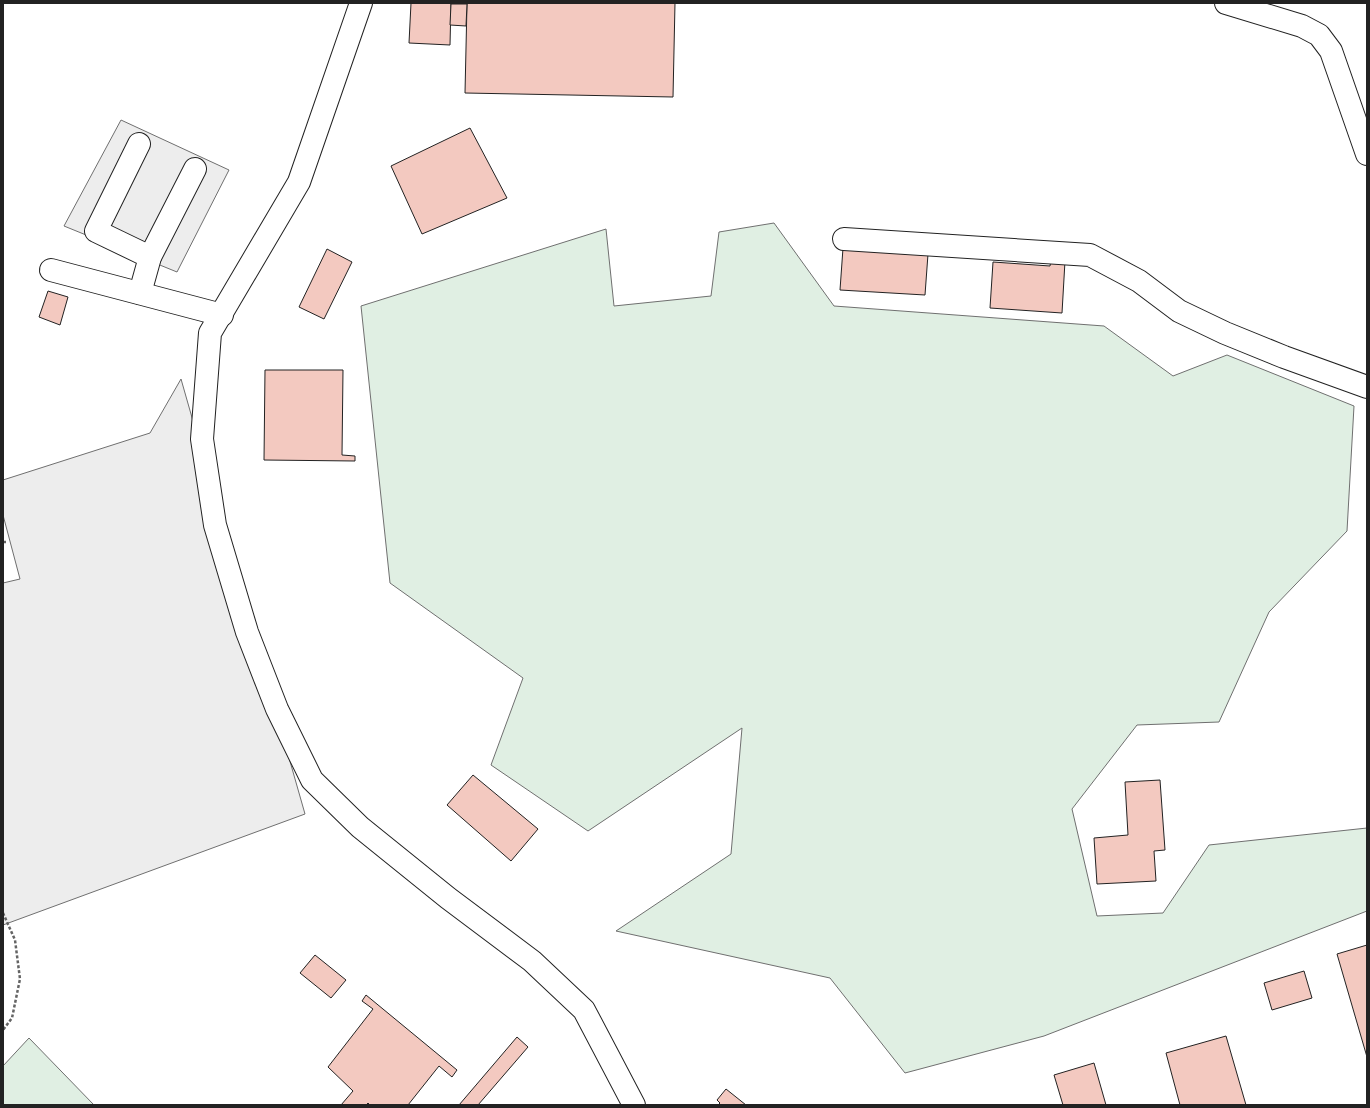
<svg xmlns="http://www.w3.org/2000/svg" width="1370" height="1108" font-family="Rubik,sans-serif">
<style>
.green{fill:#e0efe3;stroke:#6f6f6f}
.parking{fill:#ededed;stroke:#6f6f6f}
.building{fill:#f3c9c0;stroke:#222}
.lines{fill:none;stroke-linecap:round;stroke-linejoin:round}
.minor-casing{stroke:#222;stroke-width:24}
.path{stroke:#646464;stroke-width:2.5;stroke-dasharray:3 2;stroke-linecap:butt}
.minor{stroke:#fff;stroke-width:22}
</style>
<rect width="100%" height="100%" fill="#fff"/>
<g class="green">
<polygon points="774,223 834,306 1104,326 1173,376 1227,355 1354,406 1347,531 1269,612 1219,722 1137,725 1072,809 1097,916 1163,913 1209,845 1367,828 1367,911 1044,1036 905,1073 830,978 616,931 731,854 742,728 588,831 491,765 523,678 390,583 361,306 606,229 614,306 711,296 719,232"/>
<polygon points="29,1038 94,1105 3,1105 3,1066"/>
</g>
<g class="parking">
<polygon points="121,120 229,170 177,272 64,226"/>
<polygon points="181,379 305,814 3,925 3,583 20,579 3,515 3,480 150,433"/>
</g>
<g class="building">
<polygon points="411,3 451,3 450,45 409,43"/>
<polygon points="467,3 675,3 673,97 465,93"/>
<polygon points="451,4 467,4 466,26 450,25"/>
<polygon points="470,128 507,198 422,234 391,166"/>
<polygon points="843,248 928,254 925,295 840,290"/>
<polygon points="327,249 352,262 324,319 299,307"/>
<polygon points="1051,260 1065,261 1062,313 990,308 993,262 1050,266"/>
<polygon points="48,291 68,297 60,325 39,317"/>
<polygon points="265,370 343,370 342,455 355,456 355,461 264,460"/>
<polygon points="473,775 538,829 511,861 447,805"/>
<polygon points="1160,780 1165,850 1154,851 1156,881 1097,884 1094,838 1128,835 1125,782"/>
<polygon points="1367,945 1367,1057 1337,954"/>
<polygon points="315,955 346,980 331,998 300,973"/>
<polygon points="1304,971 1312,998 1272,1010 1264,983"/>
<polygon points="366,995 457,1070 452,1077 439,1066 408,1105 370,1105 368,1103 366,1105 341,1105 353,1091 328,1067 373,1009 362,1001"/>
<polygon points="1226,1036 1246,1105 1180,1105 1166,1053"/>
<polygon points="517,1037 528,1047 478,1105 459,1105"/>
<polygon points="1094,1063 1106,1105 1063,1105 1054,1075"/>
<polygon points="726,1089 746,1105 718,1105 720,1103 717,1100"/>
</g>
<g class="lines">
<g class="minor-casing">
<g id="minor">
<polyline points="361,3 299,182 210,333 202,439 215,525 247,632 277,709 312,780 360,827 448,898 532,961 584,1010 634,1105"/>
<polyline points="1226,3 1302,26 1319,35 1331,51 1367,154"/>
<polyline points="139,144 96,231 150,257"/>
<polyline points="844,239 1090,255 1139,281 1179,311 1225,333 1284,357 1367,387"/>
<polyline points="51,270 222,315"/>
<polyline points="140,293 150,257 195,169"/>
</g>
</g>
<g class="path">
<polyline points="3,542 6,542"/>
<polyline points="3,913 15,940 20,979 12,1018 3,1030"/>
</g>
<use href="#minor" class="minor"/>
</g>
<rect width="1370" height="1108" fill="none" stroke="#222222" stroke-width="8"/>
</svg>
